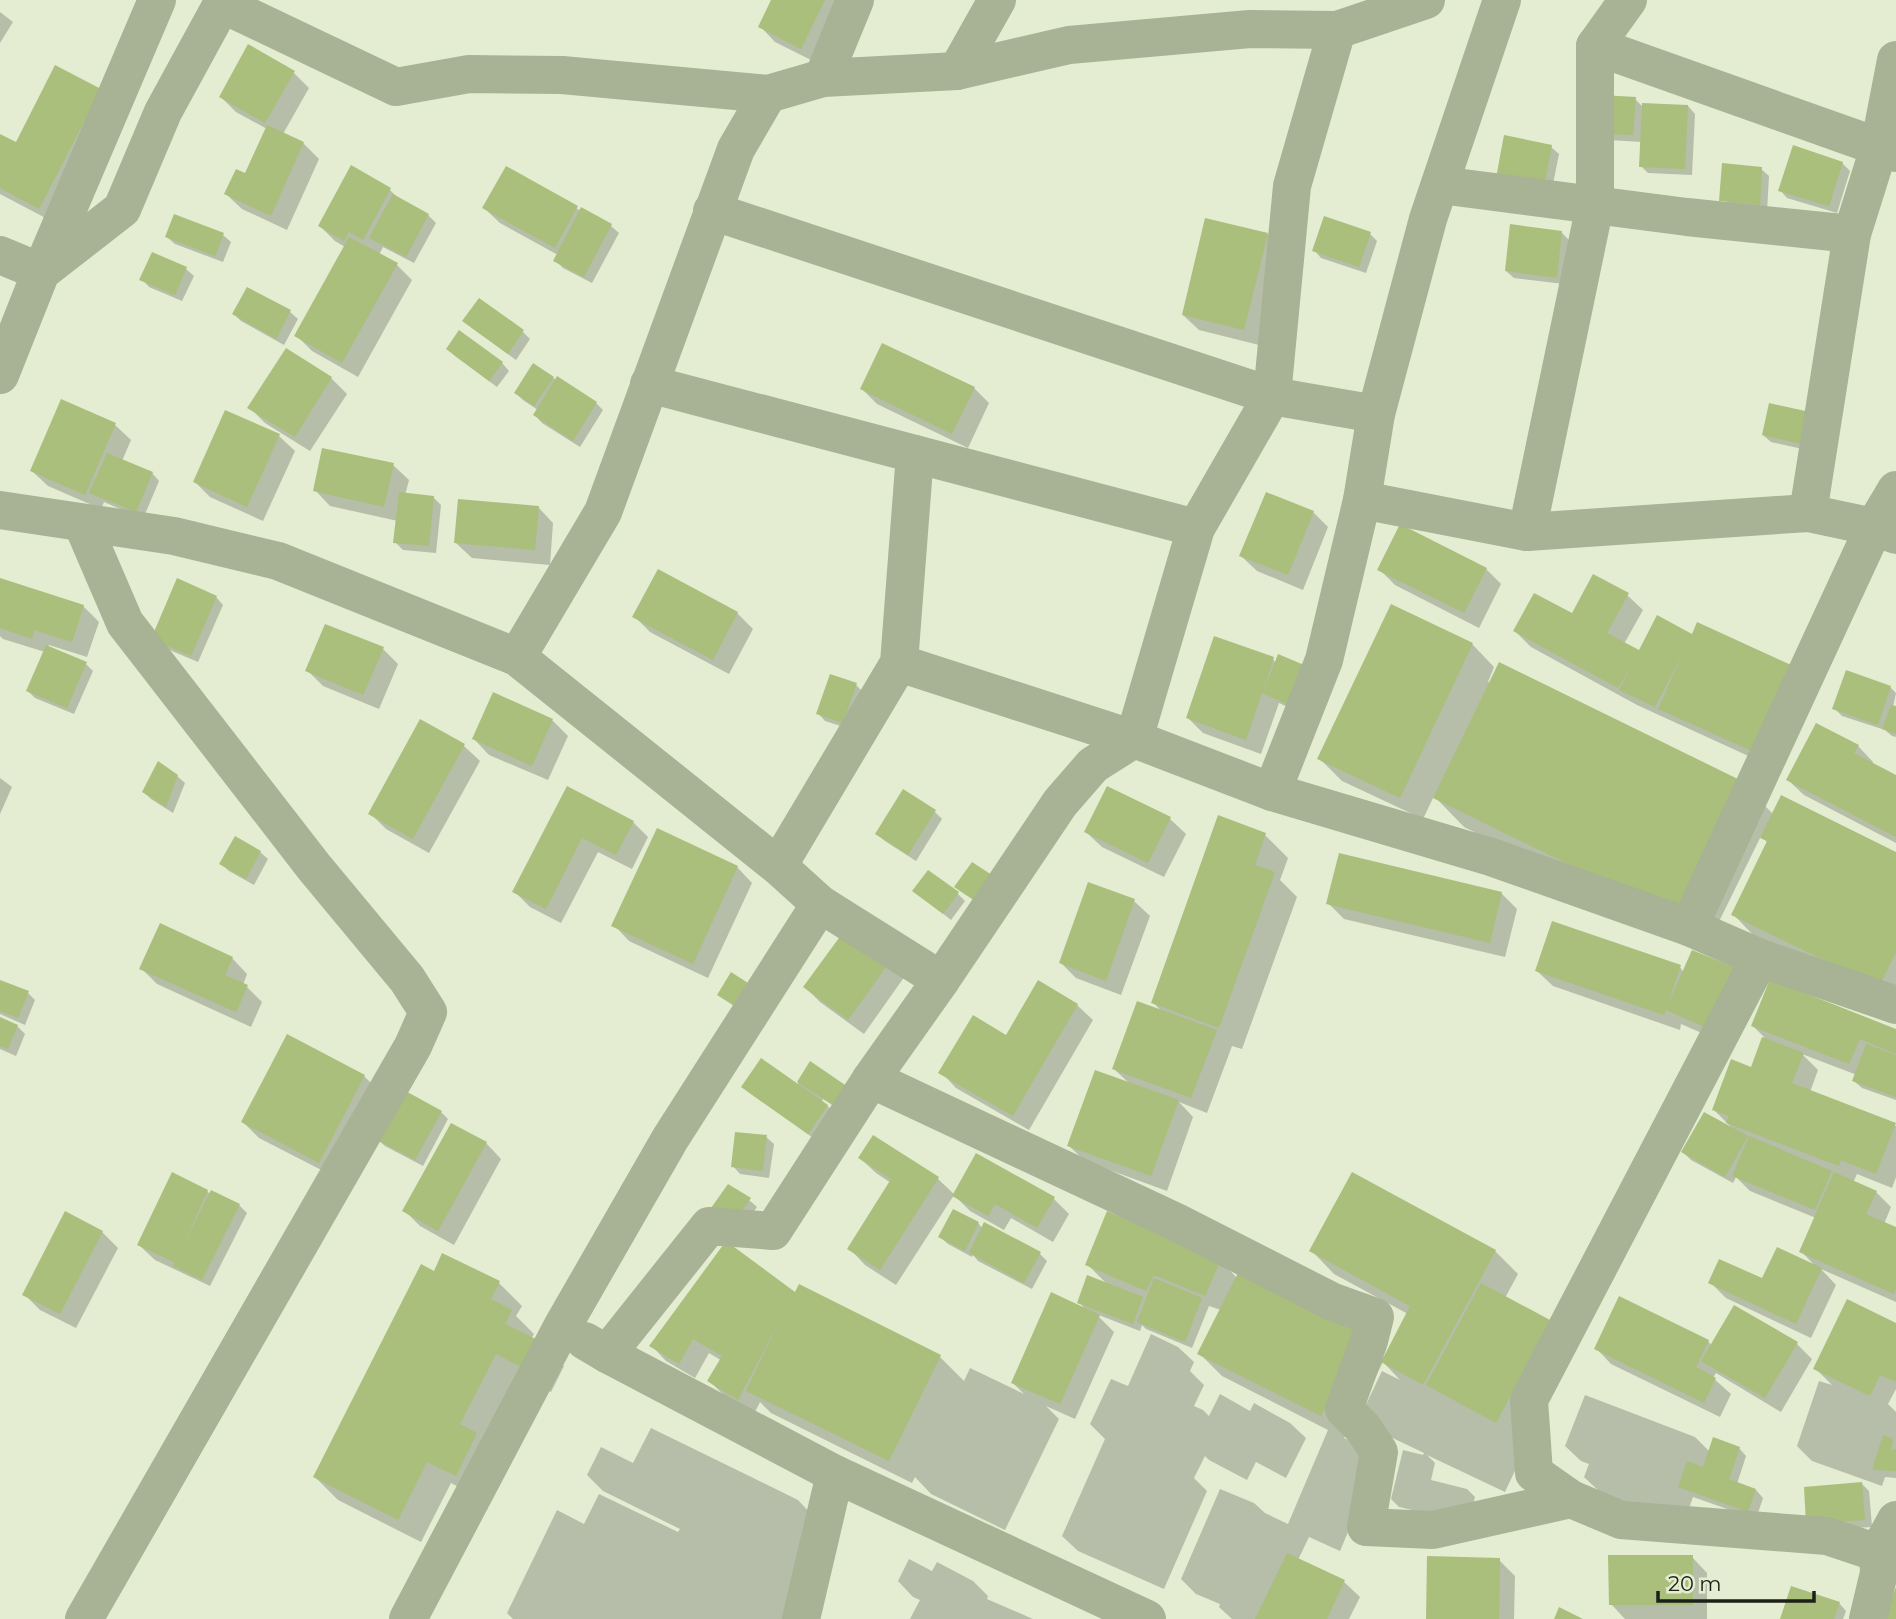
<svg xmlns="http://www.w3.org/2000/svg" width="1896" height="1619" font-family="Montserrat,sans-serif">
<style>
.shadow{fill:#0003}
.building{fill:#a9bf7b}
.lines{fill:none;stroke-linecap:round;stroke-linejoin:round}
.street{stroke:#a8b295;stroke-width:38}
</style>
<rect width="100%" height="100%" fill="#e4edd2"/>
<g class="shadow">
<polygon points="773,0 848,0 817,63 775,42 760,26"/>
<polygon points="0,12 13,22 0,43"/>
<polygon points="294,73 309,88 283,134 303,143 319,159 287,230 242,209 226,194 246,175 267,129 236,112 221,97"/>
<polygon points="100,90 55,223 0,194 0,136 17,144"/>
<polygon points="1635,99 1644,108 1688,106 1695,114 1692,175 1648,173 1641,166 1642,142 1608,140"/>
<polygon points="1551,147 1559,154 1551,194 1505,185"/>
<polygon points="1842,163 1850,171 1837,213 1787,198 1780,190"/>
<polygon points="1724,165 1761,169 1769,176 1767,212 1728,208"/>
<polygon points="507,168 581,211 611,226 619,233 592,283 563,268 555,260 558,255 500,223 484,208"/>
<polygon points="390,190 400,200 428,215 436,223 414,263 383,247 379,255 397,265 412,280 358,377 312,351 296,335 345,247 335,241 320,226"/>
<polygon points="1562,233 1569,240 1564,284 1514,278 1506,271"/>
<polygon points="1267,234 1282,250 1259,345 1199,330 1183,315"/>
<polygon points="1370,234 1377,241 1366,273 1321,258 1314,250"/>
<polygon points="223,235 231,242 223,262 175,244 167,237"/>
<polygon points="186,269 194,276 182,301 149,287 142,279"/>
<polygon points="247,289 290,312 298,319 284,345 241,321 234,314"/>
<polygon points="465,321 523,332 530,339 516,360 472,328"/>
<polygon points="448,349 502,363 509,371 497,387 455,356"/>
<polygon points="286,350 331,378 347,394 310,451 265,423 250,408"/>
<polygon points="553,378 596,403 603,410 580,447 542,423 535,415 538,410 523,400 516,393"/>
<polygon points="974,388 989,403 968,448 877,404 862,389"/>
<polygon points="62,402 115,425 131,440 122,461 152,473 159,481 143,519 104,502 101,509 48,486 32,471"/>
<polygon points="1770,405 1820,453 1771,442 1763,435"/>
<polygon points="279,436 295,451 263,521 210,497 195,482"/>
<polygon points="393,465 409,480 405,495 434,498 441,505 436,553 403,550 395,542 398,521 330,506 315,490"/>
<polygon points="538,507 553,523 550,565 472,558 456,543"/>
<polygon points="1313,512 1328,527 1303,590 1257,571 1241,556"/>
<polygon points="1379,569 1486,569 1501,584 1479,628 1395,585"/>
<polygon points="0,580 83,606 99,622 87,657 49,645 48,648 86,664 93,671 74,714 35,698 28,691 45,652 3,639 0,636"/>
<polygon points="1627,595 1643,610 1624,644 1640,653 1658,618 1779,770 1637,705 1531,647 1515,631 1572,616"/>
<polygon points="216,597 223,605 198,662 160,646"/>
<polygon points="737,613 753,629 729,674 650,632 634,616"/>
<polygon points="1472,644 1494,667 1488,682 1743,784 1773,814 1896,854 1896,1006 1755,937 1733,914 1768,843 1761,836 1707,946 1464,827 1434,796 1423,819 1342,781 1319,758"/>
<polygon points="383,649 398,664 379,709 323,686 308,671"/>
<polygon points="1273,659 1307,716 1279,703 1261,754 1203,733 1188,718"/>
<polygon points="856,685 863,692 850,729 825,721 818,713"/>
<polygon points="1890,687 1896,693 1893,707 1896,708 1896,737 1892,736 1885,730 1842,716 1834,708"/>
<polygon points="552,720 568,736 548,780 489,755 474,739"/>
<polygon points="421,721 464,746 480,761 429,853 386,829 371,814"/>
<polygon points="1858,746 1873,762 1872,764 1896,777 1896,843 1804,795 1788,780"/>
<polygon points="177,776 185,783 173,813 151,799 144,792"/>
<polygon points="0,778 12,787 0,814"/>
<polygon points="567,788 633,822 648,837 632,869 598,852 561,923 530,907 514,891"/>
<polygon points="1108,789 1170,819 1186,834 1164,877 1102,847 1086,832"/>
<polygon points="935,812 942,819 916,861 885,841 877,834"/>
<polygon points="1265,835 1288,858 1280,880 1297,897 1242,1049 1232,1046 1207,1113 1179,1102 1193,1117 1167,1191 1085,1161 1069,1146 1130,1084 1114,1069 1162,1012 1153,1002"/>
<polygon points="260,852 268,859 254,885 229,871 221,864"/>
<polygon points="737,867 752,883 708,978 629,941 614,925"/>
<polygon points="915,891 958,894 965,901 951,920"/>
<polygon points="1501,893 1517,909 1505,957 1344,919 1328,903"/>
<polygon points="1134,901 1150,916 1121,995 1076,978 1061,963"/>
<polygon points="847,930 905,976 864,1034 820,1002 805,987"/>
<polygon points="232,958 247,974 243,985 247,987 262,1002 251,1027 157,984 141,968"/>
<polygon points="1680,967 1734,1047 1681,1024 1680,1030 1553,986 1537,971"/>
<polygon points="0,982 28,993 35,1000 25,1025 0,1014"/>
<polygon points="1798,992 1896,1031 1896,1100 1862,1088 1854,1081 1857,1075 1802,1054 1818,1070 1810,1092 1896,1126 1896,1177 1892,1188 1857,1174 1853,1183 1876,1192 1891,1207 1884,1224 1896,1229 1896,1302 1821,1269 1836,1285 1811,1338 1726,1298 1710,1282 1763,1281 1816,1267 1801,1251 1816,1218 1750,1191 1736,1177 1733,1183 1691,1160 1683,1152 1733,1129 1714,1110 1752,1069 1764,1037 1753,1026"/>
<polygon points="1077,1005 1093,1020 1029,1130 956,1088 941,1072"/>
<polygon points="0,1019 17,1026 25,1034 16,1056 0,1049"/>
<polygon points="810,1064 846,1114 823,1099 822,1101 835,1113 816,1140 751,1094 743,1087 797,1085"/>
<polygon points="364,1076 380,1092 335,1177 259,1138 243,1122"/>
<polygon points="441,1112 448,1119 423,1166 385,1146 377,1139"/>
<polygon points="766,1137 774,1144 769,1178 740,1174 733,1166"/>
<polygon points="874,1138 938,1179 955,1195 1054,1199 1069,1214 1053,1242 1011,1218 1004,1230 970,1211 954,1195 896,1285 865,1265 850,1249 891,1183 876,1173 860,1158"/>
<polygon points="486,1143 501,1159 454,1245 420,1226 405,1211"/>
<polygon points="207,1191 211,1195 239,1205 247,1213 210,1286 155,1260 139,1245"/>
<polygon points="749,1200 757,1207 741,1229 721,1215"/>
<polygon points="978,1223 983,1229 1040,1254 1047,1261 1032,1289 978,1261 973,1255 972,1257 948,1244 940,1237"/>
<polygon points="102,1232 118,1248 76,1328 40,1310 24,1294"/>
<polygon points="1312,1251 1495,1251 1518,1274 1505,1298 1525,1449 1505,1492 1427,1455 1435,1463 1431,1480 1467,1489 1475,1497 1468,1523 1399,1507 1391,1499 1403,1450 1423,1455 1424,1453 1376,1430 1361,1415 1382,1371 1400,1380 1383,1362 1344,1438 1363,1446 1378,1461 1340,1551 1309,1537 1298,1560 1344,1582 1360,1597 1349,1619 1232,1619 1219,1607 1220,1604 1196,1594 1181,1579 1220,1489 1254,1503 1265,1513 1288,1524 1328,1430 1222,1376 1199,1353 1221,1310 1209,1306 1192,1348 1146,1329 1142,1325 1140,1331 1096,1314 1114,1332 1075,1419 1046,1406 1059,1419 1005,1530 931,1494 915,1477 912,1483 771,1413 760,1402 754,1414 725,1396 709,1381 722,1361 709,1353 695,1378 666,1361 651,1345 795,1295 800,1286 940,1357 964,1381 970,1368 1024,1394 1013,1383 1086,1310 1079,1302 1107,1284 1087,1264 1220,1260 1237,1278 1385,1358 1408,1314 1334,1274"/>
<polygon points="435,1273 499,1283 522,1306 516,1316 534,1334 531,1339 541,1344 564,1366 551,1392 519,1376 479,1498 451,1483 421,1542 338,1500 315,1477"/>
<polygon points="1896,1325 1896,1389 1888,1404 1896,1412 1896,1478 1885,1477 1882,1486 1812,1461 1797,1446 1819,1381 1832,1385 1815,1368"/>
<polygon points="1151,1334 1178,1347 1194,1362 1190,1371 1204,1385 1194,1406 1203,1410 1209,1416 1220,1394 1250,1411 1254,1403 1290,1423 1306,1438 1286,1478 1256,1462 1247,1480 1209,1460 1205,1456 1194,1478 1207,1491 1164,1589 1078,1551 1062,1536 1105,1439 1090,1424 1111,1379 1128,1386"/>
<polygon points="1708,1341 1712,1346 1797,1344 1812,1359 1781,1412 1716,1373 1713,1378 1731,1394 1720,1417 1611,1364 1596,1348"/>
<polygon points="1585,1395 1695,1437 1710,1452 1739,1448 1746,1456 1737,1484 1756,1490 1763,1498 1756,1519 1693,1497 1683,1525 1600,1492 1584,1477 1589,1464 1581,1461 1565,1446"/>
<polygon points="651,1428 798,1500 813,1516 809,1619 513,1619 507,1613 557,1510 584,1524 599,1494 678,1532 680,1529 603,1491 587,1475 601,1447 633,1463"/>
<polygon points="1862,1484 1869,1491 1872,1527 1816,1530"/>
<polygon points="1692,1557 1707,1573 1707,1619 1625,1619 1611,1604"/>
<polygon points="909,1559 932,1571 937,1562 973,1581 988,1596 987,1599 1033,1619 910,1619 920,1600 913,1597 898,1581"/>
<polygon points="1499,1560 1515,1576 1514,1619 1428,1619"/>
<polygon points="1839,1603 1846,1611 1843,1619 1782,1619"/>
</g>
<g class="building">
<polygon points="771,0 825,0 801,49 758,27"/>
<polygon points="248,44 295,71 265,123 219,97"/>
<polygon points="55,65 101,89 39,209 0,188 0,134 16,142"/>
<polygon points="1601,95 1636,97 1633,135 1599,134"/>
<polygon points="1642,103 1688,105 1685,169 1639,167"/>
<polygon points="267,125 304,142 271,216 224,194 236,169 245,173"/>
<polygon points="1504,135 1552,145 1544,187 1496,178"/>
<polygon points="1793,145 1843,162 1829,206 1778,191"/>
<polygon points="1722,163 1762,167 1760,205 1719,201"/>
<polygon points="351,165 391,188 363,240 349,232 344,241 318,226"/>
<polygon points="506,166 578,206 555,248 482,208"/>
<polygon points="393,194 429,214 406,257 369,238"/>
<polygon points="581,207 612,224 584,277 553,261"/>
<polygon points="174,214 224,233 215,256 165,237"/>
<polygon points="1324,216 1371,232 1359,267 1312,251"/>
<polygon points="1205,218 1268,233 1244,330 1182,315"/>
<polygon points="1510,224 1562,231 1557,278 1505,271"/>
<polygon points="349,237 398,263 342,363 294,336"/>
<polygon points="152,252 187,267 175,295 139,280"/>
<polygon points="247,287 291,310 276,339 232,314"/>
<polygon points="479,298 524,330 508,354 462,321"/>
<polygon points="459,330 503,362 489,381 446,349"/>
<polygon points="882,343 975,387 952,434 860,389"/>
<polygon points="286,348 332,377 295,437 247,408"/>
<polygon points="533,363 554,377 534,406 514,393"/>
<polygon points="557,376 597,402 573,441 533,415"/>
<polygon points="61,399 116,423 85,495 30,471"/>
<polygon points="1769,403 1819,414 1813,447 1762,435"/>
<polygon points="225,410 280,434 247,507 193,482"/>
<polygon points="322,448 394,463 384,507 313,491"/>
<polygon points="107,453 153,472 136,512 89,493"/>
<polygon points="399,492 434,496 429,546 393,543"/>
<polygon points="1266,492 1314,511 1288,575 1239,556"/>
<polygon points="458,499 539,506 535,550 454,543"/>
<polygon points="1400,524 1487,568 1464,613 1377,570"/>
<polygon points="658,569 738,612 713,660 632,617"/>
<polygon points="1593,574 1629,593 1607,633 1639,650 1657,615 1692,634 1697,622 1802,670 1763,756 1658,709 1683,653 1655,707 1619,690 1632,665 1618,688 1513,631 1534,593 1572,613"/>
<polygon points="0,578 84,605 72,642 34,630 32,639 0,628"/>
<polygon points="177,578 217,596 191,656 151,639"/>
<polygon points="1391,604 1473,643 1400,798 1317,759"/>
<polygon points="325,624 384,647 363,695 305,671"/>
<polygon points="1214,636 1274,657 1264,690 1278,654 1316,670 1300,710 1262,693 1246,740 1186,718"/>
<polygon points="46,645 87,662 67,708 26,691"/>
<polygon points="1499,662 1744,782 1678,918 1433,798"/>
<polygon points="1846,670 1891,686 1878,725 1832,709"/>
<polygon points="830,674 857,683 843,723 816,714"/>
<polygon points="493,692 553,719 532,766 472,739"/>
<polygon points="1891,705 1896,706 1896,734 1882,729"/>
<polygon points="420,719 465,744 413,839 368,814"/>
<polygon points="1816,723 1859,745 1854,753 1896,775 1896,837 1786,780"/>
<polygon points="158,761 178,775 166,807 142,792"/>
<polygon points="567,786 634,821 616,855 582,838 546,909 512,892"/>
<polygon points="1107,786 1171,817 1148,863 1084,832"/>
<polygon points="903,789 936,810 908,855 875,834"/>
<polygon points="1781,795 1896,852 1896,952 1879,987 1731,915 1767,841 1760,838"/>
<polygon points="1218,815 1266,833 1255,865 1275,872 1219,1028 1151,1003"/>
<polygon points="657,828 738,866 693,964 611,926"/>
<polygon points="235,836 261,851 246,879 219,864"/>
<polygon points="1339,853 1502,892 1490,943 1326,904"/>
<polygon points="972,862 995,877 978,903 954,887"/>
<polygon points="928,870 959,892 943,914 912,891"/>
<polygon points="1088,882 1135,899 1106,981 1059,963"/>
<polygon points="1552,921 1681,965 1668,1004 1692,950 1744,971 1718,1033 1666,1010 1664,1015 1535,971"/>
<polygon points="160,923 233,957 225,975 248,985 236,1012 139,969"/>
<polygon points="847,927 891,960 848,1020 803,987"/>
<polygon points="731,972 762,992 747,1014 717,995"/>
<polygon points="1772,974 1787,986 1896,1029 1896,1054 1860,1039 1849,1064 1751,1026"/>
<polygon points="0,980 29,991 18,1018 0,1011"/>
<polygon points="1038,980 1078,1004 1013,1116 938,1073 973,1015 1006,1035"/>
<polygon points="1137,1001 1217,1030 1191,1098 1112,1069"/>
<polygon points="0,1017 18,1025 8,1049 0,1046"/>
<polygon points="287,1034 365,1075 319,1163 241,1122"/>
<polygon points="1762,1037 1804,1053 1792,1083 1896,1123 1876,1174 1841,1160 1839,1166 1750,1132 1751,1130 1750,1132 1726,1123 1729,1116 1712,1110 1731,1059 1751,1067"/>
<polygon points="1866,1044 1896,1055 1896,1097 1852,1081"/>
<polygon points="761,1058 828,1105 808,1134 741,1087"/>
<polygon points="810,1061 851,1089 838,1108 797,1082"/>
<polygon points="1095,1070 1179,1100 1151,1176 1067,1146"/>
<polygon points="402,1089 442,1111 415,1160 375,1139"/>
<polygon points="1704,1112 1748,1136 1725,1177 1681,1152"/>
<polygon points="451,1123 487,1142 438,1231 402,1211"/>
<polygon points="735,1132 767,1135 763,1171 731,1167"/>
<polygon points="873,1135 939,1177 880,1270 847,1249 891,1179 858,1158"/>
<polygon points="1749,1136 1832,1171 1815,1210 1732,1176"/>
<polygon points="976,1153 1055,1197 1037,1228 995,1204 988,1216 952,1196"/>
<polygon points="172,1172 208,1190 182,1248 211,1190 240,1204 202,1280 173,1266 174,1262 137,1245"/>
<polygon points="1352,1172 1496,1250 1423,1385 1381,1362 1410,1306 1309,1251"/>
<polygon points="1834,1172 1877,1191 1866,1214 1896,1227 1896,1289 1894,1294 1799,1252"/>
<polygon points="728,1184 751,1198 733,1223 711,1208"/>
<polygon points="953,1209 979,1222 965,1251 938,1237"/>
<polygon points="65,1211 103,1231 60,1314 22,1295"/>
<polygon points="1107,1211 1221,1259 1205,1296 1154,1275 1146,1291 1085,1265"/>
<polygon points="984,1222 1041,1252 1024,1283 969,1253"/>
<polygon points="726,1241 795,1292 799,1284 941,1355 889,1461 746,1391 779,1322 738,1400 707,1381 722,1356 693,1339 679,1364 649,1346"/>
<polygon points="1777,1247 1822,1268 1796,1324 1708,1283 1719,1259 1762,1278"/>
<polygon points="442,1253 500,1281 491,1299 512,1310 505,1324 542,1342 527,1370 496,1354 460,1424 477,1433 456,1476 427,1462 398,1520 313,1477 421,1264 434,1271"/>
<polygon points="1239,1271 1363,1334 1321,1416 1197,1354"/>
<polygon points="1087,1275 1143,1297 1133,1324 1077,1303"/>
<polygon points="1154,1278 1202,1298 1185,1342 1137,1322"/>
<polygon points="1481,1283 1550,1320 1496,1423 1426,1385"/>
<polygon points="1051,1292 1100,1315 1060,1404 1011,1383"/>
<polygon points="1619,1296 1709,1340 1696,1367 1716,1378 1704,1403 1594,1349"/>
<polygon points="1847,1299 1896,1323 1896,1382 1880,1375 1870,1396 1813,1369"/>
<polygon points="1734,1305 1798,1342 1765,1398 1701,1361"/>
<polygon points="1883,1435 1893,1439 1891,1450 1896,1449 1896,1471 1872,1470"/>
<polygon points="1713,1437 1740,1447 1729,1479 1756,1489 1748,1512 1678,1487 1687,1461 1703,1467"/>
<polygon points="1862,1482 1865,1520 1806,1524 1804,1487"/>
<polygon points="1287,1553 1345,1580 1327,1619 1255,1619"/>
<polygon points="1608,1555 1693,1555 1693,1605 1609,1605"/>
<polygon points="1427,1556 1500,1558 1499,1619 1426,1619"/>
<polygon points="1791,1586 1840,1602 1834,1619 1780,1619"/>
<polygon points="1896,1587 1896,1619 1883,1619"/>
<polygon points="1559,1607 1583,1619 1554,1619"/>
</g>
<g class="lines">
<g class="street">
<polyline points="1595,46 1896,153"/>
<polyline points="957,71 997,0"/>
<polyline points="823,78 855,0"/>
<polyline points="1440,185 1687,217 1852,234"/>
<polyline points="712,211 1272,396 1376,414"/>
<polyline points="0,255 41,272"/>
<polyline points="41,272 122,209 163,112 222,4 396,87 469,74 562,75 768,94 823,78 957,71 1069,45 1250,29 1337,30 1426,0"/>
<polyline points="0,375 41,272 157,0"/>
<polyline points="649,384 1196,528"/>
<polyline points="1362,500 1527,532 1808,513 1874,527 1896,535"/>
<polyline points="0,510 174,536 278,561 517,657 778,866 820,904 941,980"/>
<polyline points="1808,513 1852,234 1879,148 1896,60"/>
<polyline points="82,523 125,623 314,867 407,979 428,1012 413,1046 84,1619"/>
<polyline points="1527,532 1595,205 1595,46 1628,0"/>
<polyline points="517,657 603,512 736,149 768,94"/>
<polyline points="899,663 1134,739 1272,792 1491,857 1689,927 1760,958 1896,1005"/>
<polyline points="1272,792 1324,660 1362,500 1376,414 1428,219 1502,0"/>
<polyline points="778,866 899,663 915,454"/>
<polyline points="1689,927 1874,527 1896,490"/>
<polyline points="1760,958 1529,1400 1534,1473 1571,1499 1621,1520 1827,1536 1878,1553"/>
<polyline points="871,1079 1176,1222 1333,1302 1375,1317 1369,1341 1344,1409 1363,1428 1379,1452 1366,1527 1433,1530 1571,1499"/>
<polyline points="585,1341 607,1354 835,1474 1147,1619"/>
<polyline points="607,1354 709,1226 773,1231 871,1079 941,980 1060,803 1093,765 1134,739 1196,528 1272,396 1292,186 1337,30"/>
<polyline points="408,1619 562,1327 670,1139 820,904"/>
<polyline points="801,1619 835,1474"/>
<polyline points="1868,1619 1879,1573 1878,1553 1896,1520"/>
</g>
</g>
<path d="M1658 1591v10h156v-10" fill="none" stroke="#1d2017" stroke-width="3.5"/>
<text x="1668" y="1591" font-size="21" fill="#1d2017" stroke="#e4edd2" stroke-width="5" paint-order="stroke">20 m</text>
</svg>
